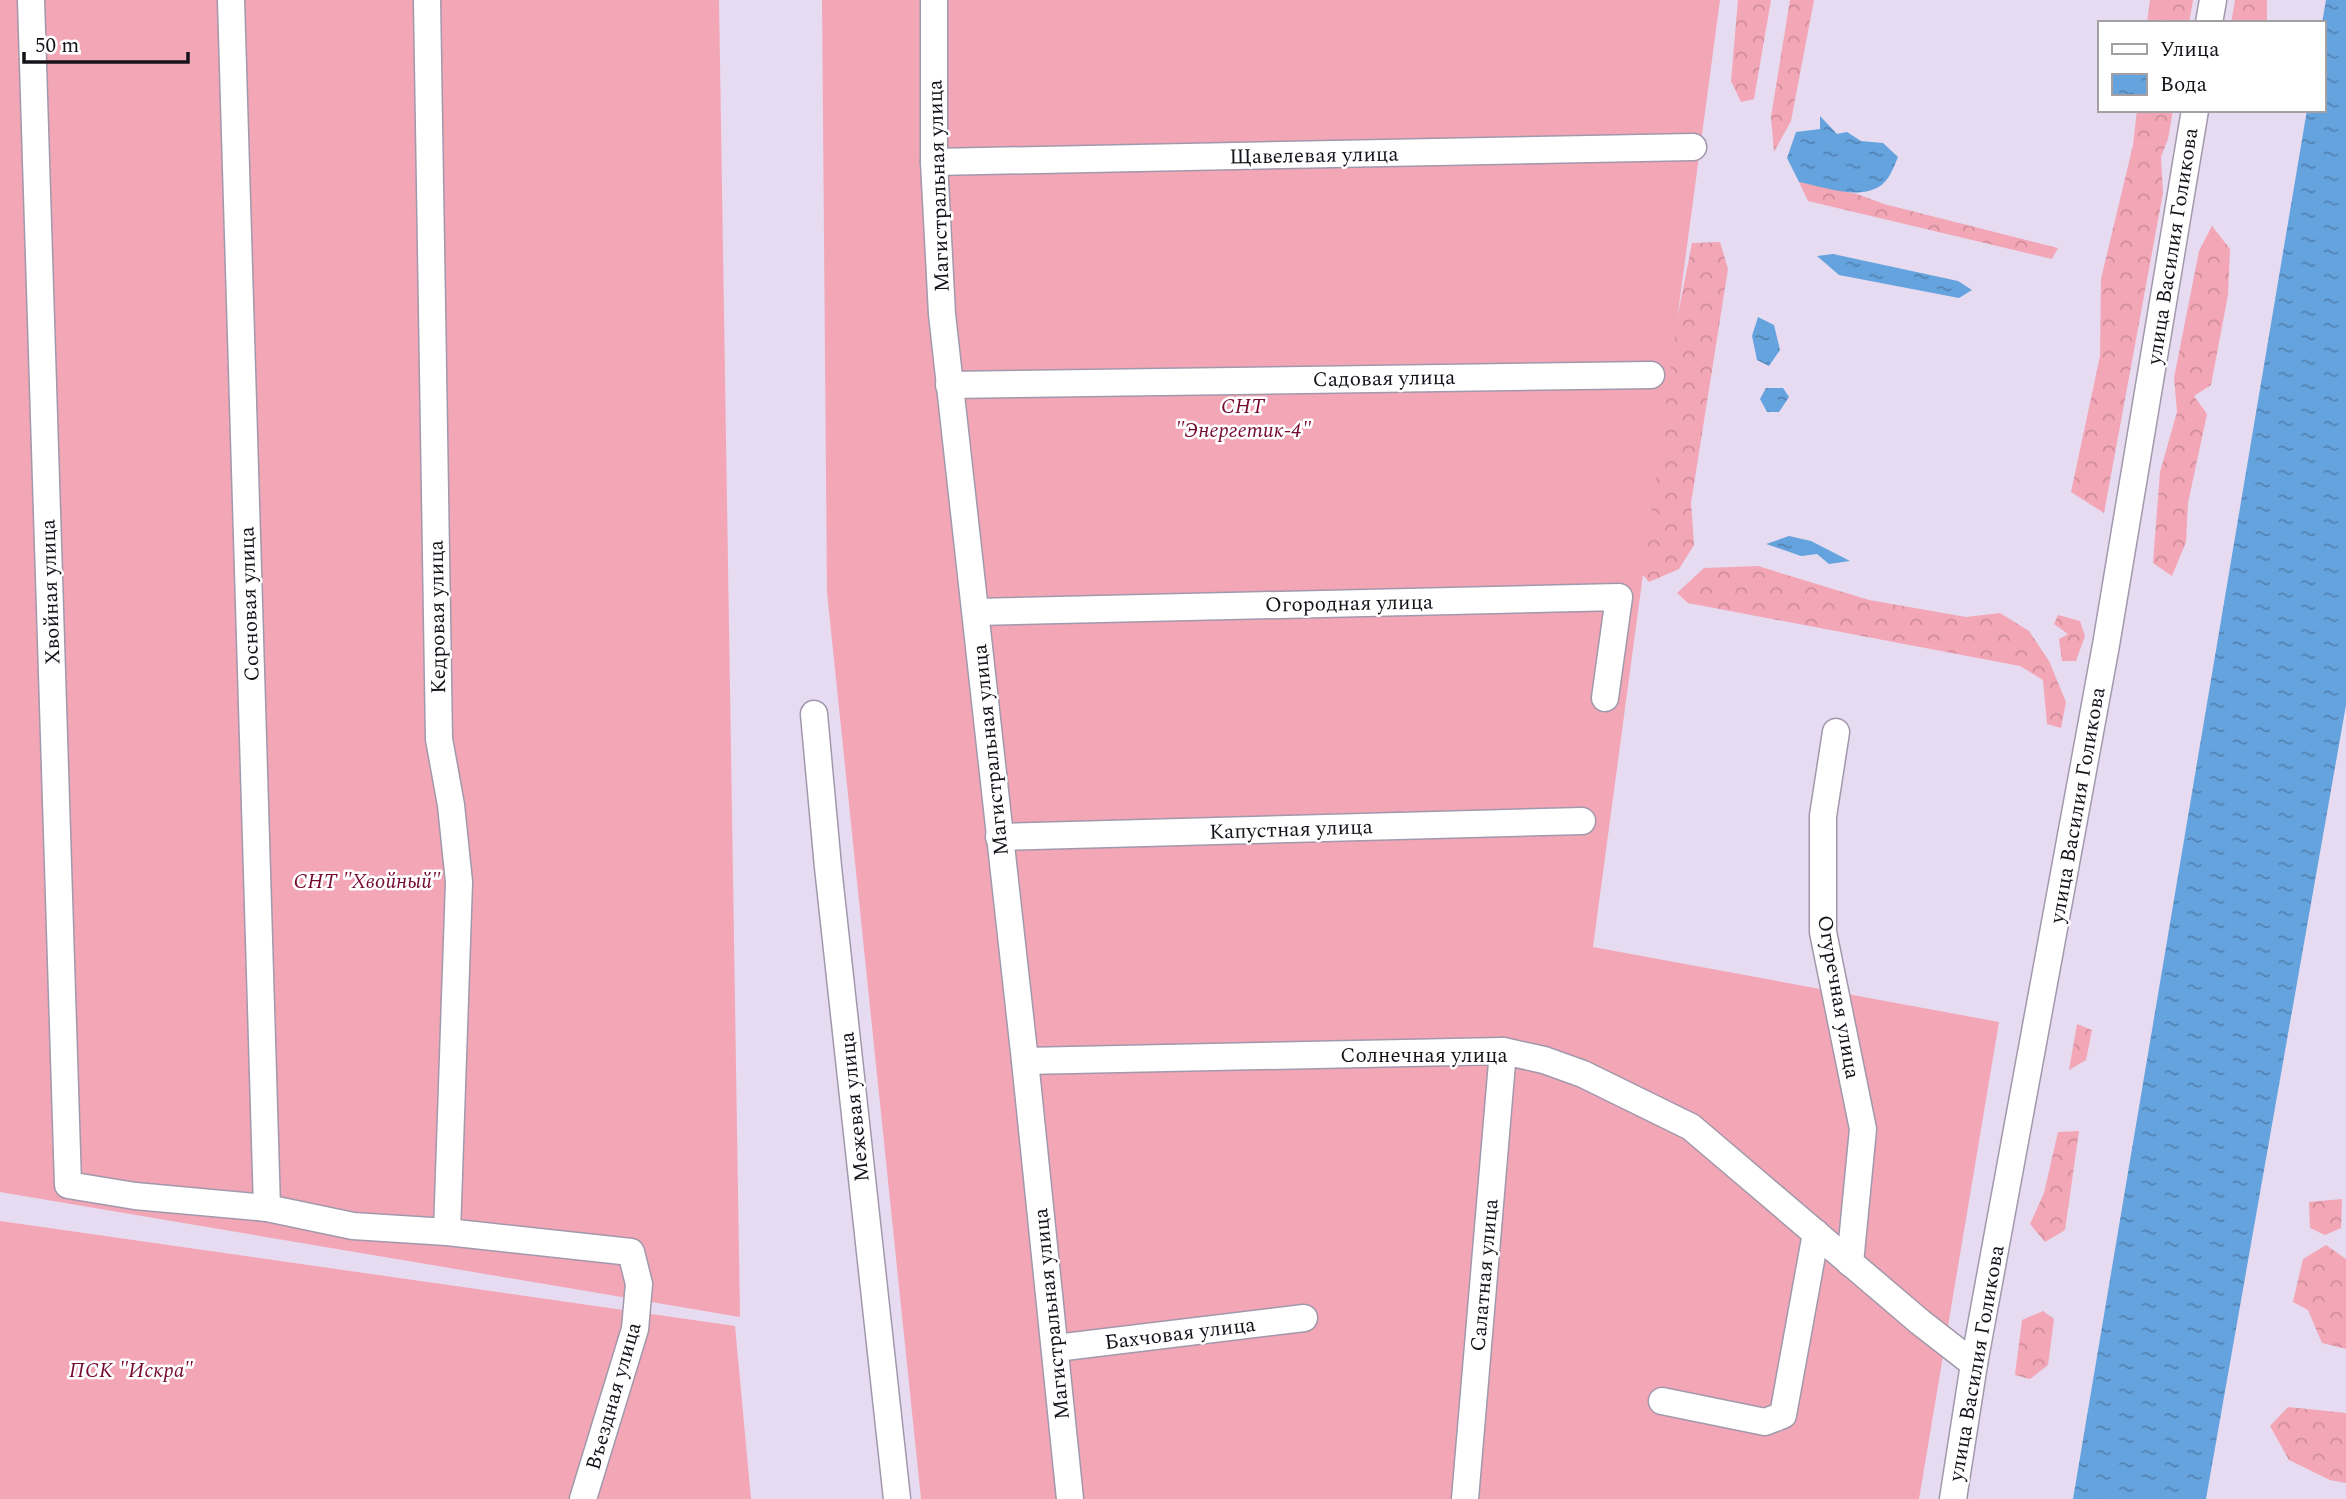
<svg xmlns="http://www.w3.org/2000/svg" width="2346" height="1499" font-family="Spectral,serif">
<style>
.forest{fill:url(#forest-crowns)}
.garden{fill:#f3a6b5}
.water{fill:url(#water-ripples)}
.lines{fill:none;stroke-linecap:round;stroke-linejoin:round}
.minor-casing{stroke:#a298ac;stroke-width:29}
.minor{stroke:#fff;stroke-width:26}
.labels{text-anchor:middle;stroke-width:5;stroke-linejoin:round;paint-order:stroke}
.street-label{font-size:21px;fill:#16121a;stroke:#fff}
.park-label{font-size:21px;font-style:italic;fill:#750a32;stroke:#fff}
</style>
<defs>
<pattern id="forest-crowns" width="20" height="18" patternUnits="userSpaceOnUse" patternTransform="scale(1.75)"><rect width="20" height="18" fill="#f3a6b5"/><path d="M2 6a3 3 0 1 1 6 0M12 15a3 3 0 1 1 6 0" fill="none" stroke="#d08e9b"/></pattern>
<pattern id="water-ripples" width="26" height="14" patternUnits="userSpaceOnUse" patternTransform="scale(1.75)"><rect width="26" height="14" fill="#65a3de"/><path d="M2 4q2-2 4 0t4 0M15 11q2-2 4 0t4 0" fill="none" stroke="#5283b3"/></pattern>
</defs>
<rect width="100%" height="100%" fill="#e6dbf1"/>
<g class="forest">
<polygon points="1738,0 1771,0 1754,99 1741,102 1731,81"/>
<polygon points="1790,0 1814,0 1791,121 1774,152 1771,117"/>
<polygon points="2150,0 2193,0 2189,23 2147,23"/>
<polygon points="2235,0 2267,0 2267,23 2231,23"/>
<polygon points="2137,110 2173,110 2168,139 2161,157 2163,193 2104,513 2071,492 2100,356 2101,279 2133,145"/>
<polygon points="1799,182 1857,194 1884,204 2058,248 2052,259 1808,201"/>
<polygon points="2212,226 2230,249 2228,295 2211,385 2194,396 2207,414 2188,503 2186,542 2172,576 2153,563 2160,472 2177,412 2174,378 2199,251"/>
<polygon points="1720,242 1728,269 1691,503 1694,545 1679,569 1649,582 1637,568 1666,375 1692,243"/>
<polygon points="1758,566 1869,600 1966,617 2000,613 2029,631 2049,661 2066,702 2061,728 2047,724 2043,680 2020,666 1688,603 1677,593 1704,568"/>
<polygon points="2058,615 2080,621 2085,636 2076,661 2062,661 2059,639 2068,634 2054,624"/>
<polygon points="2077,1024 2092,1030 2086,1060 2069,1070"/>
<polygon points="2079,1131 2065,1230 2045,1242 2030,1224 2044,1193 2058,1132"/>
<polygon points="2342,1199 2341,1228 2325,1235 2310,1228 2309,1202"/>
<polygon points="2326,1245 2346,1259 2346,1349 2322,1343 2308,1310 2293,1302 2303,1259"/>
<polygon points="2043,1311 2054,1319 2048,1365 2030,1379 2015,1375 2022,1320"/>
<polygon points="2288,1407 2346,1413 2346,1483 2330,1480 2289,1460 2270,1426"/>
</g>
<g class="garden">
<polygon points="0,0 719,0 740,1317 0,1192"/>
<polygon points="822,0 1720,0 1593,947 1999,1022 1919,1499 921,1499 827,592"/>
<polygon points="0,1221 735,1326 751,1499 0,1499"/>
</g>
<g class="water">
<polygon points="2326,0 2346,0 2346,705 2206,1499 2073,1499 2307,110 2323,110 2322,23"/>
<path d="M1820,116L1837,134L1847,132L1861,141L1883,143L1898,157C1895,164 1892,172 1888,178C1869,205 1826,187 1799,182L1787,158L1796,132L1820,129Z"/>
<polygon points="1833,254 1958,281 1972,290 1959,298 1839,275 1817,256"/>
<polygon points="1758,317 1774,325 1780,350 1769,366 1757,360 1752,336"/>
<polygon points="1766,388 1783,388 1789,397 1779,412 1767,412 1760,399"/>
<polygon points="1789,536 1811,541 1850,561 1829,564 1817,554 1801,556 1766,544"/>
</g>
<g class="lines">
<defs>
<g id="minor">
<polyline points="31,0 68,1185 135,1196 267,1208 353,1226 447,1232 631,1252 639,1284 635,1329 583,1499"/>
<polyline points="231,0 267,1208"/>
<polyline points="427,0 439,739 451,805 459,882 447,1232"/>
<polyline points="934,0 934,162 942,314 1025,1061 1070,1499"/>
<polyline points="2209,23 2213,0"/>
<polyline points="934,162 1693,147"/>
<polyline points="949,385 1651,375"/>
<polyline points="976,612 1619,597 1605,698"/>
<polyline points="814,714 828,867 897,1499"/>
<polyline points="1836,732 1823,816 1823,932 1863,1129 1850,1263"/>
<polyline points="999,837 1582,821"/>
<polyline points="1025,1061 1503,1051 1544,1060 1583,1074 1691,1127 1920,1322 1974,1364"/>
<polyline points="1056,1348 1304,1318"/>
<polyline points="1662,1401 1765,1422 1783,1415 1816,1233"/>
<polyline points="1465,1499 1503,1051"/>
<polyline points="1953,1499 1974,1364 2106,645 2195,110"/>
</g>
</defs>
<use href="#minor" class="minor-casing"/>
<use href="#minor" class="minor"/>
</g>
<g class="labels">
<g class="street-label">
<text transform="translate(1314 155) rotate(-1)" y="7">Щавелевая улица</text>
<text transform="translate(938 186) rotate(-92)" y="7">Магистральная улица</text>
<text transform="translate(2172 246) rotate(-81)" y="7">улица Василия Голикова</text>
<text transform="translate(1384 378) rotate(-1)" y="7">Садовая улица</text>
<text transform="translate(50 592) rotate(-92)" y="7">Хвойная улица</text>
<text transform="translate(1349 603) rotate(-1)" y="7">Огородная улица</text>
<text transform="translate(249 604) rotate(-92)" y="7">Сосновая улица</text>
<text transform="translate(437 617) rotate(-91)" y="7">Кедровая улица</text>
<text transform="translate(990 750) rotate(-96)" y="7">Магистральная улица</text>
<text transform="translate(2077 805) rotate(-80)" y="7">улица Василия Голикова</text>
<text transform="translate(1291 829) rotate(-2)" y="7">Капустная улица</text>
<text transform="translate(1839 997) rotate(80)" y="7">Огуречная улица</text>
<text x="1424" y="1062">Солнечная улица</text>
<text transform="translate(854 1107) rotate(-96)" y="7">Межевая улица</text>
<text transform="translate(1484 1275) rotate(-85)" y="7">Салатная улица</text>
<text transform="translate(1051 1314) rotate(-96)" y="7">Магистральная улица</text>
<text transform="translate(1180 1333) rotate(-7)" y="7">Бахчовая улица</text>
<text transform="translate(1976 1363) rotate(-80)" y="7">улица Василия Голикова</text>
<text transform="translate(613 1396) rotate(-74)" y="7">Въездная улица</text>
</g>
<g class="park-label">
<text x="1243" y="413">СНТ<tspan x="1243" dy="24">"Энергетик-4"</tspan></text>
<text x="367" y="888">СНТ "Хвойный"</text>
<text x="131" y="1377">ПСК "Искра"</text>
</g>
</g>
<rect x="2098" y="21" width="228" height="91" fill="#ffffff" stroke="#a2a0a3" stroke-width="2"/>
<rect x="2112" y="44" width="35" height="10" fill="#ffffff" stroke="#a2a0a3" stroke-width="2"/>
<text x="2160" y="56" font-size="21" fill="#16121a">Улица</text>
<rect x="2112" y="74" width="35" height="21" fill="url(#water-ripples)" stroke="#a2a0a3" stroke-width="2"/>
<text x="2160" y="91" font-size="21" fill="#16121a">Вода</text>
<path d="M24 52v10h164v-10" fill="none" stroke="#16121a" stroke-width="3.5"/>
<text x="35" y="52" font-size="21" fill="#16121a" stroke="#ffffff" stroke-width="5" paint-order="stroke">50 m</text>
</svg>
